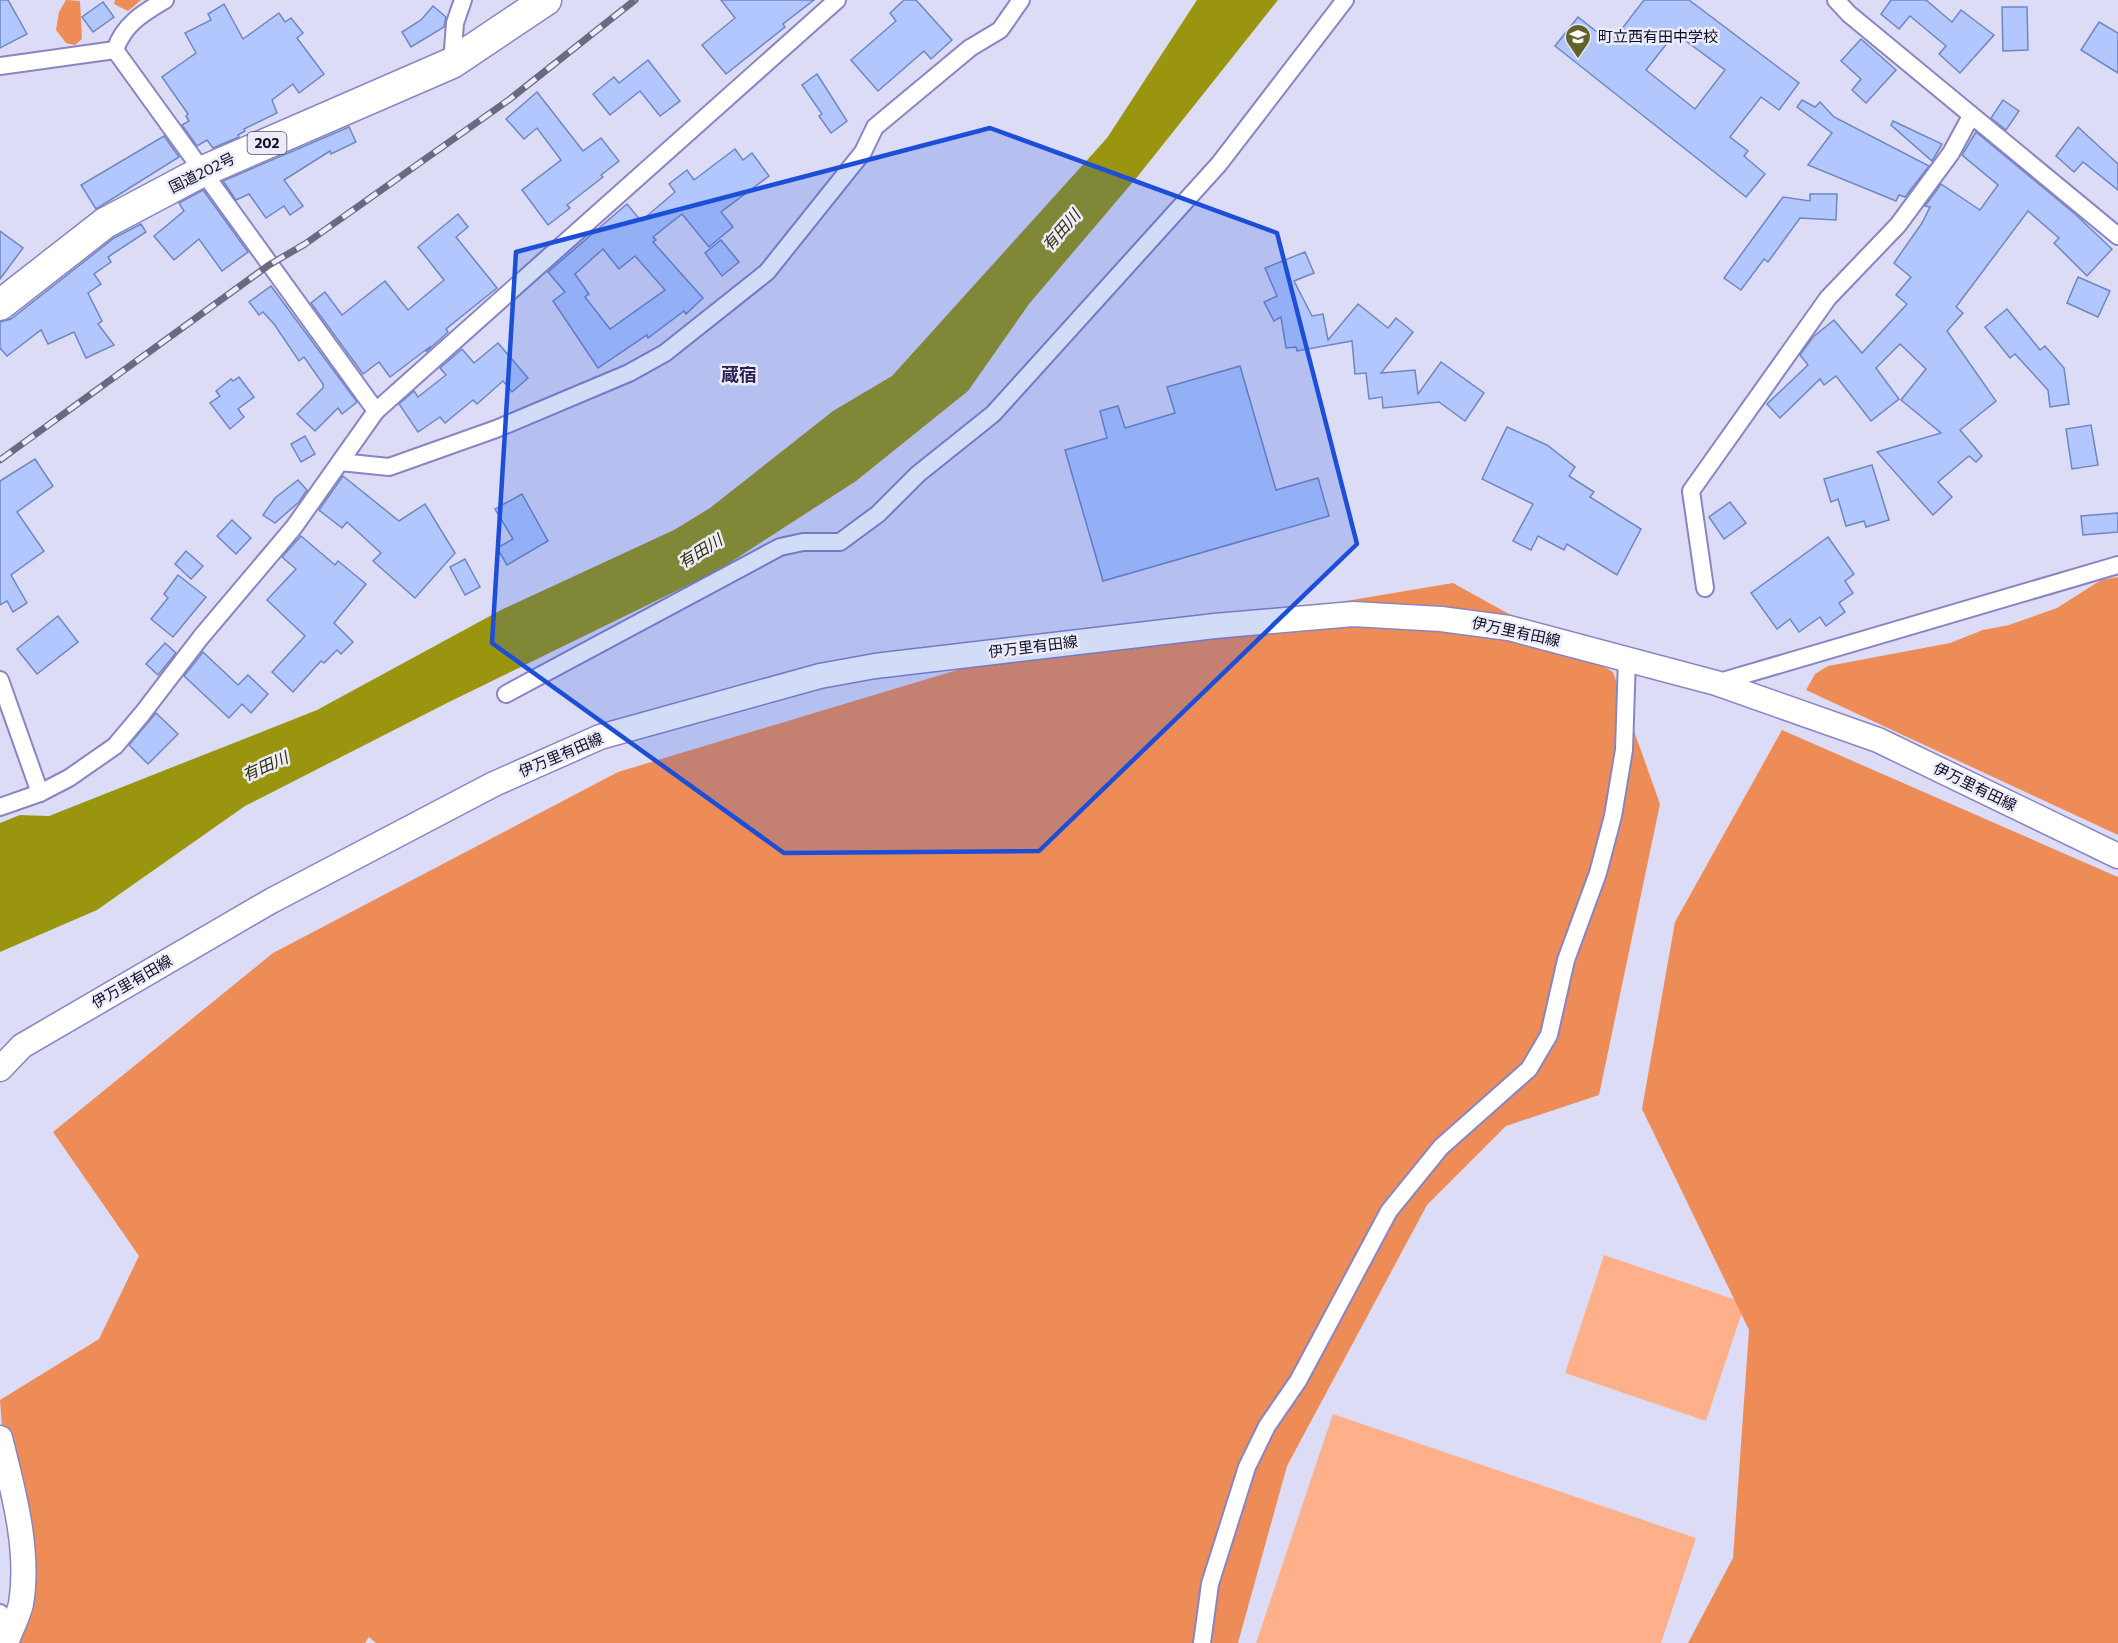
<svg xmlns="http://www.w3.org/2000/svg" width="2118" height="1643" font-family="Commissioner,'Noto Sans JP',sans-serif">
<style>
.green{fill:#fdb089}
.forest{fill:#ee8c57}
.water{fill:#99950f}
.building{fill:#b1c7fe;stroke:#7086c1;stroke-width:1.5;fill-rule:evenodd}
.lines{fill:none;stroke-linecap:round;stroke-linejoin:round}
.street-casing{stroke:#8a84c2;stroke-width:20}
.secondary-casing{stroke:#8a84c2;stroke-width:27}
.highway-casing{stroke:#8a84c2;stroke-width:33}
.street{stroke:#fff;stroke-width:16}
.secondary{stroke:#fff;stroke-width:24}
.highway{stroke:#fff;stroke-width:30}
.rail-casing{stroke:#6b6981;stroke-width:7}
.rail{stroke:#ebebf9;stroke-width:4.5;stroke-dasharray:14;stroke-linecap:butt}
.marked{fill:#1d4ed8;fill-opacity:0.2;stroke:#1d4ed8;stroke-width:4.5;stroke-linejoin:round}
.labels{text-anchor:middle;stroke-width:5;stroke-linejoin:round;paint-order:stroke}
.shield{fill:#ebebf9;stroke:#524f63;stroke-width:1.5}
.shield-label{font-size:14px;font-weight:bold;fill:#100c23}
.poi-label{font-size:15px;fill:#100c23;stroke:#ebebf9;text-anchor:start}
.street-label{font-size:15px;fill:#100c23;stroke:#ebebf9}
.water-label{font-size:16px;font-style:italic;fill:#302e00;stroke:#ebebf9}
.quarter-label{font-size:18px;font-weight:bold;fill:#2a2055;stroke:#ebebf9}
</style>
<rect width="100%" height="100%" fill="#dddcf7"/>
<g class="green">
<polygon points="1604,1255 1745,1303 1706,1421 1565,1373"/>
<polygon points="1333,1414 1696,1538 1661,1643 1256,1643"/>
</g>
<g class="forest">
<polygon points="66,0 80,1 82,39 75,45 66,43 56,30 59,12"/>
<polygon points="115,0 141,0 128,11 114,4"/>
<polygon points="2118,577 2118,835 1806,690 1815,674 1828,666 1950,643 1983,630 2009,625 2057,608 2101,580"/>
<polygon points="1453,583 1613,672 1660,804 1599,1095 1506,1126 1427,1205 1287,1466 1238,1643 376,1643 369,1637 365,1643 18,1643 0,1400 99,1339 139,1256 53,1132 273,953 618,772 987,661"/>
<polygon points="1782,730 2118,877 2118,1643 1688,1643 1733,1558 1749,1330 1642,1109 1675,922"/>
</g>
<polygon class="water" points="1197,0 1278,0 1138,176 1029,304 968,391 856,481 717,571 449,702 245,806 97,910 0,952 0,823 20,815 49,816 317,710 501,610 674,530 710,508 833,411 892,376 1107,138"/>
<g class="building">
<polygon points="0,0 8,0 27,34 0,48"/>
<polygon points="721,0 814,0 783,24 785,27 726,74 702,45 735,18"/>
<polygon points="904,0 916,0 952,40 931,59 924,51 878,91 851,60 896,21 890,13"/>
<path d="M1644,0H1689L1799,83L1779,110L1761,97L1730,137L1748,151L1744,156L1765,174L1746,197L1555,46L1578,17L1611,43ZM1675,33L1725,70L1695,109L1646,70Z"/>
<polygon points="1891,0 1926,0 1952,22 1961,10 1994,35 1960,73 1939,54 1946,46 1910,16 1899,29 1881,14"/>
<polygon points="103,2 114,17 93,32 82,17"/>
<polygon points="224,4 243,39 279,13 285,22 291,18 303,33 297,38 324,74 299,93 293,84 272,100 277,113 244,129 245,131 238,135 239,137 213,148 207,140 197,146 182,125 189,121 186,116 188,114 162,77 196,53 185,33 211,20 208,14"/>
<polygon points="433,6 446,17 444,27 411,47 402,32 421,20"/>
<polygon points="2002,7 2027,7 2028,50 2003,51"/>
<polygon points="2099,22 2118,33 2118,73 2081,50"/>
<polygon points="1861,39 1896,70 1866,103 1852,90 1861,79 1841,61"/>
<polygon points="648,60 680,101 660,116 640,91 610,115 593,94 614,77 619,83"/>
<polygon points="817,74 847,121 831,133 819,116 822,114 802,85"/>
<polygon points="537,92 583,151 601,138 619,161 601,175 603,177 567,205 570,208 548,225 522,190 561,160 537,128 524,139 506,119"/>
<polygon points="1802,100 1815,107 1820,102 1834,117 1929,166 1905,197 1899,195 1896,201 1808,165 1832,133 1797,107"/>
<polygon points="2003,100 2019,111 2006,130 1991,118"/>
<polygon points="1893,121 1942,144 1932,161 1891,125"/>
<polygon points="349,127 356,142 331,154 330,151 284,180 303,206 290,215 284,206 266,218 249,194 236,200 223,181"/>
<polygon points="2078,127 2118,164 2118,190 2083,162 2074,172 2056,156"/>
<polygon points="1976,132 2075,214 2112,249 2087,276 2054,243 2059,238 2028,211 1956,307 1963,313 1947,331 1996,401 1960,430 1982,456 1976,462 1969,456 1938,482 1952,497 1933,515 1877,452 1941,433 1901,400 1926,369 1900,344 1876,368 1899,399 1871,421 1836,376 1824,385 1820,379 1780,418 1767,404 1808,365 1800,355 1813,337 1834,320 1862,353 1907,304 1896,295 1911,277 1894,263 1922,223 1930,207 1925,206 1941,184 1980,210 1998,185 1962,155"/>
<polygon points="164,136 179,157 96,209 81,185"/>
<path d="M735,149L743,160L752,153L769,176L721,212L733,227L709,247L682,214L653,237L656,240L653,242L703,298L686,314L684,311L648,338L647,335L598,368L553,301L565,292L548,272L627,204L641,221L675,192L669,184L687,170L694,180ZM603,249L619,269L635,256L665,290L610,329L585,297L589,294L575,274Z"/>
<polygon points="203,190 248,252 222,271 199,239 174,260 154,236 184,211 179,203"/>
<polygon points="1810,194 1837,194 1836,220 1800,218 1768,262 1764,259 1741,290 1724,278 1783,197 1810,201"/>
<polygon points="458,214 468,227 456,237 497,288 446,329 448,332 426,352 431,346 390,377 379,362 363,374 311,303 325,292 342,315 385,281 408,310 444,280 418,247"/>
<polygon points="141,224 146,232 108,257 111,262 94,274 101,284 88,293 102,321 98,324 114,345 86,358 74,332 48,344 41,330 7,356 0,348 0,322 11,319 114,238"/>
<polygon points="0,231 23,248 0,279"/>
<polygon points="721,240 739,262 722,276 705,253"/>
<polygon points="1305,252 1314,273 1294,281 1312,316 1323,314 1328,340 1358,304 1388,328 1396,318 1413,332 1381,373 1415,370 1418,394 1441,362 1484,393 1465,421 1439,402 1383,408 1382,397 1369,399 1366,373 1355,374 1352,341 1297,351 1296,347 1286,348 1281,317 1274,321 1264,302 1277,296 1265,268"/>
<polygon points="2078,277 2110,291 2098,317 2067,303"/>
<polygon points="271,286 357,402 342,414 338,408 315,431 297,414 323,388 323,384 304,357 299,361 274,324 263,312 259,315 249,302"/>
<polygon points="2007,309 2040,350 2045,346 2064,368 2069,404 2050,407 2048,390 2015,354 2010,358 1985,327"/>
<polygon points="498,343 528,378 512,392 503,381 477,404 473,400 445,423 440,417 418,432 399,404 414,391 418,397 446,375 440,368 462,349 474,363"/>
<polygon points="1240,366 1276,490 1318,478 1329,516 1103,581 1065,450 1107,438 1100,411 1118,406 1125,428 1175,413 1167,387"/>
<polygon points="239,377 254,397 238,409 244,417 230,429 210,403 220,396 216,391 231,379 233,381"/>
<polygon points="2091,425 2098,465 2072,469 2066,429"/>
<polygon points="1507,427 1547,445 1575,467 1569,476 1594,492 1590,497 1641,529 1617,575 1567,544 1564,550 1538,536 1531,550 1513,541 1533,504 1482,479"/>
<polygon points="305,436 315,454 301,462 291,444"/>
<polygon points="35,459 53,486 17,512 44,551 11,575 27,603 13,612 7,601 0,605 0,481"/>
<polygon points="1872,465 1889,520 1866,527 1864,521 1846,526 1838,499 1831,502 1824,479"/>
<polygon points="343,476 399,521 425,504 455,553 415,598 373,561 381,553 347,522 342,528 319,510"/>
<polygon points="298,480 307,490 299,502 275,523 263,515 275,498"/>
<polygon points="522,494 548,541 507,565 497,548 513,539 495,509"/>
<polygon points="1730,502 1746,523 1724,539 1709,517"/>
<polygon points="2118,513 2118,532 2083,535 2081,516"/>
<polygon points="232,520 251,538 236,554 217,536"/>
<polygon points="301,536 335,565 338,561 366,584 334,623 353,642 341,654 337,650 324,663 321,661 293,692 272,672 305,636 267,600 296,569 282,557"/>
<polygon points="1828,537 1854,574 1845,581 1853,593 1839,603 1845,612 1826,626 1820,617 1799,632 1790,619 1777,629 1751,593"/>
<polygon points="186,551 203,566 191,579 175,564"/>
<polygon points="465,559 480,587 465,595 450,567"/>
<polygon points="178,575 206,597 173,637 151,619 168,598 164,594"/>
<polygon points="58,616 78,642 37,674 17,649"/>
<polygon points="165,643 176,653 158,675 146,664"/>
<polygon points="203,652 238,685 248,675 268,694 251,713 242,704 229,718 184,676"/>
<polygon points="156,713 178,734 148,764 129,745"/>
</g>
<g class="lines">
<defs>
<g id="street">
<polyline points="1836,0 1849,14 2118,236"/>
<path d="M115,50C124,24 143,13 165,0"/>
<polyline points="452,63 455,23 463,0"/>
<polyline points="0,66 115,50 376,411"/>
<polyline points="340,462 389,467 496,429 629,373 665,353 767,272 863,152 875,127 970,48 1000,30 1021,0"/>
<polyline points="1705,588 1691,491 1828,298 1898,225 1951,153 1971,116"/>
<polyline points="0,680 40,793"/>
<polyline points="1716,683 2118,565"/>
<polyline points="506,694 780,547 803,542 840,542 878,514 918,474 993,414 1219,164 1345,0"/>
<polyline points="0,807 40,793 69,778 115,746 142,714 201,637 294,527 376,411 837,0"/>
<polyline points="0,1613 8,1637"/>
<polyline points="1202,1643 1210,1584 1247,1467 1267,1426 1298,1381 1389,1211 1441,1147 1529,1069 1549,1035 1566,960 1598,873 1613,816 1624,750 1627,658"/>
</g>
<g id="secondary">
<polyline points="0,1069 22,1046 271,901 494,784 600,737 820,676 875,666 1215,626 1353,614 1441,619 1509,628 1716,683 1878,740 2118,856"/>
<path d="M0,1438C13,1490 30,1550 21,1604C18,1617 10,1631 6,1643"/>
</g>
<polyline id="highway" points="0,305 105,223 201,172 452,63 546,0"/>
</defs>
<use href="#street" class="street-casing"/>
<use href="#secondary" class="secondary-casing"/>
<use href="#highway" class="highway-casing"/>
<use href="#street" class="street"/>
<use href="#secondary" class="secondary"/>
<use href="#highway" class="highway"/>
<defs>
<polyline id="rail" points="0,460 269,265 305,244 510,99 635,0"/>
</defs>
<use href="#rail" class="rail-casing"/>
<use href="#rail" class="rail"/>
</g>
<path class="marked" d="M990,128L1277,233L1357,544L1039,851L784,853L492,643L516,252Z"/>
<defs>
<symbol id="school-pin" viewBox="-11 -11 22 30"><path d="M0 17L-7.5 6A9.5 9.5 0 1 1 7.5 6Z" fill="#63622f" stroke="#ebebf9"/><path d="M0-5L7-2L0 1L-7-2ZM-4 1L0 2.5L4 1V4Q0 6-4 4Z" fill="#fff"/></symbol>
</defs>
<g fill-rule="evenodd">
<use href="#school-pin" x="1563" y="22" width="30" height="40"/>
</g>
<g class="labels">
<rect class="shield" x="247.5" y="132" width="39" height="22" rx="4.5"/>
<g class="shield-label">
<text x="267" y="148">202</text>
</g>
<g class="poi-label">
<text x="1598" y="42">町立西有田中学校</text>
</g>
<g class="street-label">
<text transform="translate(202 173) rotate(-26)" y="5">国道202号</text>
<text transform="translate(1516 632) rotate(12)" y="5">伊万里有田線</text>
<text transform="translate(1033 647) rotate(-7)" y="5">伊万里有田線</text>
<text transform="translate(561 755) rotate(-23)" y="5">伊万里有田線</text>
<text transform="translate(1975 787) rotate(26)" y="5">伊万里有田線</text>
<text transform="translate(132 982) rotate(-30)" y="5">伊万里有田線</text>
</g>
<g class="water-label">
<text transform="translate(1061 230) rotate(-49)" y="6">有田川</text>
<text transform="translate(700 551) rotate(-32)" y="6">有田川</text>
<text transform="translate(265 766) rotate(-24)" y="6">有田川</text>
</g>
<g class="quarter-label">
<text x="739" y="381">蔵宿</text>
</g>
</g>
</svg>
